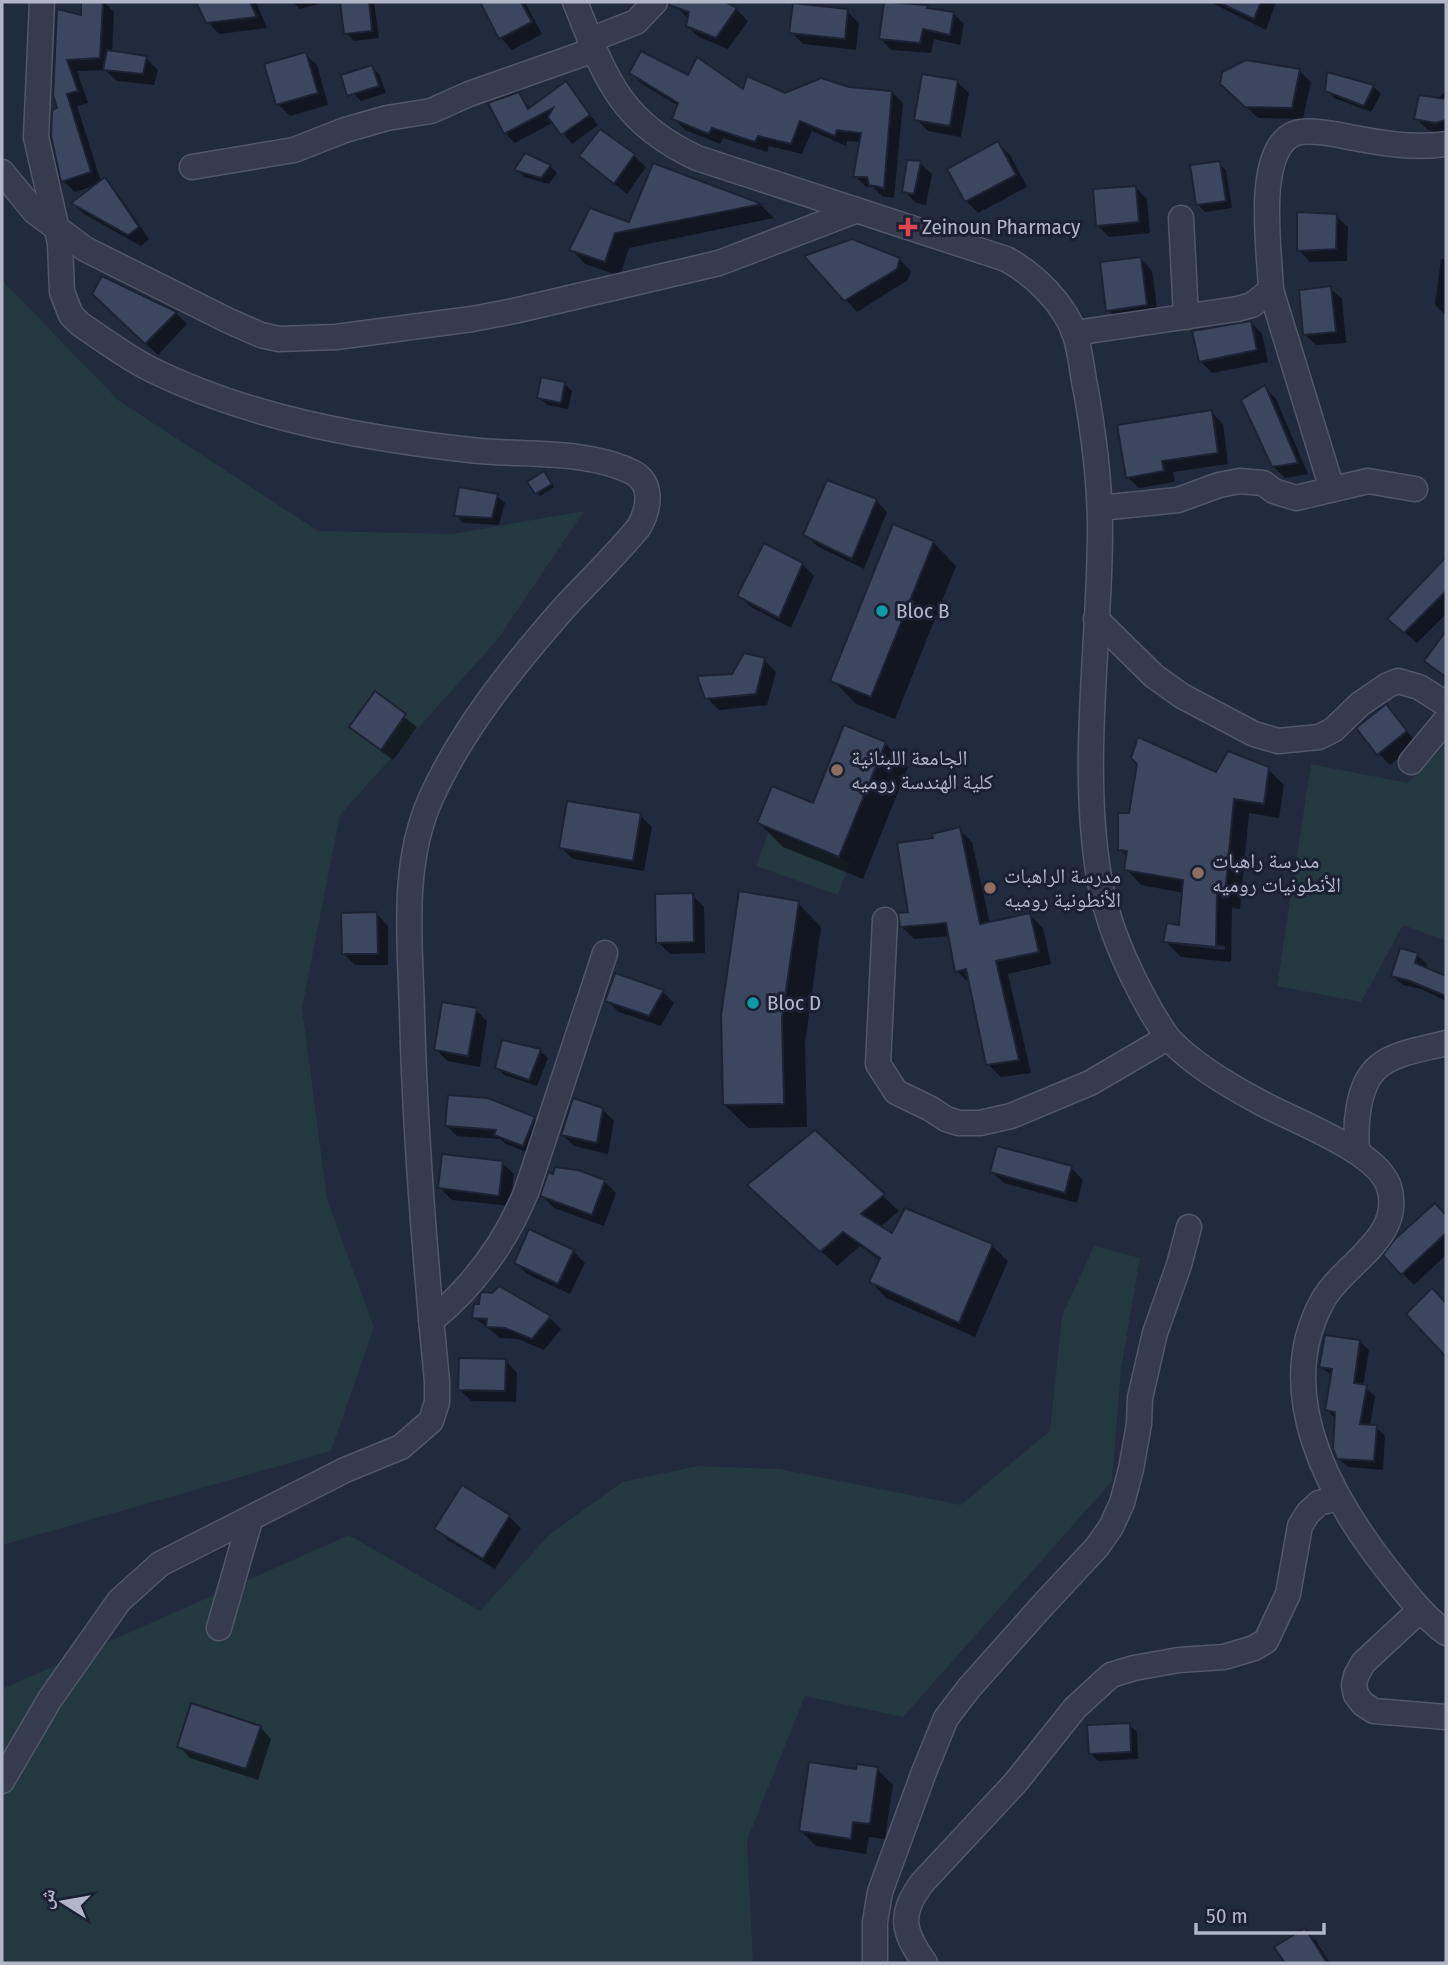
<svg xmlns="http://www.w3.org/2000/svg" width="1448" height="1965" font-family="'Fira Sans Condensed','Noto Naskh Arabic',sans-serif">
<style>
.green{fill:#24383f}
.shadow{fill:#0007;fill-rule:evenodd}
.building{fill:#3d465f;stroke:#1d2335;stroke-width:2}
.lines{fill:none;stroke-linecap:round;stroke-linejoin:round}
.minor-casing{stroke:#515769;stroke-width:27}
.minor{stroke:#363c4e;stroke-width:24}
.health-dot{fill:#e0444e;stroke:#1b2133;stroke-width:2.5}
.culture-dot{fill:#0f9aa8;stroke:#1b2133;stroke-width:2.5}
.education-dot{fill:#8d6e63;stroke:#1b2133;stroke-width:2.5}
.labels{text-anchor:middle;stroke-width:6;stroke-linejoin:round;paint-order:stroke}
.poi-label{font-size:21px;fill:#b1b7c9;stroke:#1b2133;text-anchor:start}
</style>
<rect width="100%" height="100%" fill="#222a3e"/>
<g class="green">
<polygon points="2,280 118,400 318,531 453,534 584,511 498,639 340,815 302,1008 327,1199 374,1327 331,1451 2,1545"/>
<polygon points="1446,744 1446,941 1403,925 1361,1002 1277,986 1311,764 1407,783"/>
<polygon points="769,831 850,862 838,895 756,866"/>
<polygon points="1094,1246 1140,1258 1121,1369 1112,1481 903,1717 805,1696 747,1840 753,1963 2,1963 2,1689 349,1535 480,1611 549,1535 622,1482 698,1466 779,1469 961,1505 1050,1431 1062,1316"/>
</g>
<g class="shadow">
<polygon points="104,2 114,12 112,53 146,58 158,70 154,85 117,81 105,70 77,71 88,103 77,106 101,182 105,179 116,191 149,239 141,246 84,214 73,203 94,186 75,192 63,181 58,11 83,17 83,3"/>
<polygon points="198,2 256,2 267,28 219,34 208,22"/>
<polygon points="293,2 317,2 318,4 300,9"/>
<polygon points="342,2 374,2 379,38 354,41 346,33"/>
<polygon points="482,2 525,2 542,34 512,50 501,38"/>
<polygon points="676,2 723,2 736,9 748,21 728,49 699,37 687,26 689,19 674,5"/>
<polygon points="1210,2 1276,2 1266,30"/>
<polygon points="927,7 930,10 953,13 964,24 960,45 934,39 931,53 891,50 881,39"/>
<polygon points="847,11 859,23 856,50 803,44 791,32"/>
<polygon points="305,54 317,65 328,105 290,116 278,104"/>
<polygon points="372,67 379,74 386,93 361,101 354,94"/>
<polygon points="1299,71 1311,82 1303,119 1258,118 1222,83"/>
<polygon points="631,73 688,78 744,91 785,95 849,88 892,92 903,103 894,198 882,196 873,187 866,187 855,176 861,142 847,141 846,146 812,131 802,154 769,146 767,152 723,138 720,144 685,130 674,118 679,106 642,84"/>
<polygon points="957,82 969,93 961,137 928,131 916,119"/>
<polygon points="566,83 598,125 572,144 554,122 515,143 505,133 519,94 531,109"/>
<polygon points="1373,86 1381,94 1371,112 1334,98 1327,91"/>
<polygon points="1446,91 1446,134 1428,130 1416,118"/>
<polygon points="600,131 634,156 646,167 627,194 581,156"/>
<polygon points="998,143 1010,155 1027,187 978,213 966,201 949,169"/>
<polygon points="920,163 932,174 926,205 916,203 904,191"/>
<polygon points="1219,163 1226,170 1232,208 1205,212 1198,205"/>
<polygon points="654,165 761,205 774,218 629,248 620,276 585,264 571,249 630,224"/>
<polygon points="550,166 557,173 549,184 524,177 517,170"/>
<polygon points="1135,187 1147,199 1150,233 1109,237 1097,225"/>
<polygon points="1336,216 1348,227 1347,261 1310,262 1299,250"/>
<polygon points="899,259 911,271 908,280 857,312 846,300"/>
<polygon points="1141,259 1152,271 1158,316 1120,321 1108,310"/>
<polygon points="1441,259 1446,260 1446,316 1435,305"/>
<polygon points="1330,288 1342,299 1346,343 1316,345 1304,334"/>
<polygon points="106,306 176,313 187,324 158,355"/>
<polygon points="1251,322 1262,334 1268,362 1212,373 1200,361"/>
<polygon points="564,384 572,391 568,409 547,405 539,397"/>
<polygon points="1265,387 1276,399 1308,474 1285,478 1273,466"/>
<polygon points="1211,412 1223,424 1228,464 1173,472 1175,482 1139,488 1127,477"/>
<polygon points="547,476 554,487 540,496 530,482"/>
<polygon points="497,496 505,503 499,525 463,523 456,515"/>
<polygon points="876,500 887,512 864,569 817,546 805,534"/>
<polygon points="933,542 956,566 895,719 856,704 833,680"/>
<polygon points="1446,560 1446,614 1417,643 1390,619"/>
<polygon points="802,564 814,576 791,628 751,607 739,596"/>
<polygon points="764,660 776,672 767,705 719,710 707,698 733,675"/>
<polygon points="375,694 417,727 393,760 363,738 352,727"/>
<polygon points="1386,707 1417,743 1390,765 1379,754"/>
<polygon points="885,743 908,767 863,879 783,847 759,823 814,805"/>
<path d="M1268,769L1284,785L1279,818L1249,813L1240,909L1232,908L1231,962L1181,957L1165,941L1181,927L1184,893L1141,885L1126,869L1128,857L1119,849L1130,815L1217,775ZM1181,942L1225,946V950L1181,945Z"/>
<polygon points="640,815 652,827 644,871 573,859 561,848"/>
<polygon points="959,829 972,842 990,924 1030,915 1043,928 1051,964 1008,974 1031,1073 1001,1077 988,1064 970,984 957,971 951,936 914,939 901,926 910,914 935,839"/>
<polygon points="692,895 704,907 705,953 670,954 658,942"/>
<polygon points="798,903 821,927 805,1043 807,1127 748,1128 724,1104"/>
<polygon points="377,914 388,926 388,965 355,965 343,953"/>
<polygon points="1417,955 1427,964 1426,969 1446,976 1446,1001 1421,989 1403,985 1393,976"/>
<polygon points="663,992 674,1003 661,1026 619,1012 607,1001"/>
<polygon points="476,1010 487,1021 480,1067 447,1061 436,1049"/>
<polygon points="540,1051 548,1058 537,1086 504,1075 497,1067"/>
<polygon points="602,1109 614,1121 608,1154 574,1146 563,1135"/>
<polygon points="534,1118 544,1128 533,1155 506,1144 500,1139 457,1136 447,1126"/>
<polygon points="815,1133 899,1211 879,1228 893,1236 992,1246 1008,1261 975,1337 886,1298 871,1282 881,1261 860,1246 837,1266 765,1200"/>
<polygon points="502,1163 514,1174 510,1206 452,1200 440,1188"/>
<polygon points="1071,1168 1083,1180 1077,1203 1004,1183 992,1172"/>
<polygon points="604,1181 616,1193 604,1226 554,1208 542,1196"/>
<polygon points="1435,1205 1446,1217 1446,1255 1414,1285 1402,1273"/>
<polygon points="573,1251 585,1263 570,1294 527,1274 516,1262"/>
<polygon points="499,1288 550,1318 561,1329 544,1350 518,1339 500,1338 474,1317 480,1306"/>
<polygon points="1359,1341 1369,1350 1363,1387 1375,1396 1370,1426 1376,1427 1385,1436 1383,1470 1348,1467 1338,1458 1336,1419 1327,1410 1332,1376 1321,1367"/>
<polygon points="506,1361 517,1373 516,1402 471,1401 459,1389"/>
<polygon points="462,1487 509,1517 521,1528 495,1569 448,1540 437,1528"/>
<polygon points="1129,1725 1137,1732 1138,1759 1098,1761 1090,1753"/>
<polygon points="260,1727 271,1739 258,1780 190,1758 179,1746"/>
<polygon points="877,1769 893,1785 885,1839 869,1837 866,1854 816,1846 800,1830 858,1771"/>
<polygon points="1304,1930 1316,1941 1330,1963 1287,1963 1277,1947"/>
</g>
<g class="building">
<polygon points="81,2 103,2 100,58 67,60 78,91 67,94 91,172 61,182 51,136 52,110 57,108 53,95 57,9 81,15"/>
<polygon points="196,2 250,2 257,17 206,23"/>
<polygon points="340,2 369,2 372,31 344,34"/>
<polygon points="480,2 521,2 532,22 499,39"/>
<polygon points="669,2 726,2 737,8 716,38 686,26 689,12 669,5"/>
<polygon points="884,2 928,5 927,8 954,12 950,35 923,29 920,43 879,39"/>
<polygon points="1218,2 1261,2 1254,19"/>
<polygon points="793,3 848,9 845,39 789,33"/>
<polygon points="107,50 147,56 143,74 103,70"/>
<polygon points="641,51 688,75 697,57 743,89 747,76 785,93 821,78 849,87 892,91 884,188 869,185 867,177 853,177 861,133 837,130 835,136 800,121 791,144 758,136 755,142 712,128 709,134 672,119 678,103 629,73"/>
<polygon points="306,52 318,93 276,105 264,64"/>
<polygon points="1246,60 1300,69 1292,108 1245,107 1220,84 1222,72"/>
<polygon points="372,65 379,86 347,96 341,75"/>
<polygon points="1327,72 1374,85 1364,106 1325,91"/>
<polygon points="922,74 958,80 950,126 914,120"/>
<polygon points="566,81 590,115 561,135 548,117 553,108 504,134 488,103 519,92 528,109"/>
<polygon points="1419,95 1446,99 1446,120 1435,123 1414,119"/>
<polygon points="600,129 635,154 614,184 579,156"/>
<polygon points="998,141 1016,175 965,202 947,169"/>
<polygon points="525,153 551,165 541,178 514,170"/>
<polygon points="907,160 921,161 914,194 902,192"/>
<polygon points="1220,161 1226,201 1196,205 1190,165"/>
<polygon points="653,163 762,204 615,233 605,262 569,250 590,208 629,222"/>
<polygon points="105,177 139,227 128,235 71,203"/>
<polygon points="1136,186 1139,222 1096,226 1093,189"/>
<polygon points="1297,212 1337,214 1336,249 1297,251"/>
<polygon points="852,239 900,258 897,269 844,301 804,256"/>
<polygon points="1141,257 1147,305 1106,311 1100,262"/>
<polygon points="102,276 177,312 145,344 92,294"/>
<polygon points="1331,286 1336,332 1303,335 1299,290"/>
<polygon points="1251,321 1257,350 1199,362 1192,331"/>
<polygon points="541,377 565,382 561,403 537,398"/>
<polygon points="1265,385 1298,463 1272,467 1241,400"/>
<polygon points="1212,410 1218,453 1162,461 1164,471 1126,478 1117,425"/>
<polygon points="544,471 552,484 535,494 527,482"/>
<polygon points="827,480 877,499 852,559 803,535"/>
<polygon points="459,487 498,494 492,518 454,516"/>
<polygon points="893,524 934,541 871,697 830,681"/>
<polygon points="764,543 803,563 779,618 737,596"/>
<polygon points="1446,557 1446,591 1404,633 1387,619"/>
<polygon points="1446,631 1446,677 1424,661"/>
<polygon points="744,653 765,658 756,694 705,699 697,676 732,674"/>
<polygon points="375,691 406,714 381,750 349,727"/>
<polygon points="1386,704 1407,731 1377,755 1356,728"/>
<polygon points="844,725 886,742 839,857 757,823 772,786 813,803"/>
<polygon points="1138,737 1216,772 1228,751 1269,767 1264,804 1234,799 1225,895 1217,893 1216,947 1163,942 1167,923 1179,925 1183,880 1124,870 1127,851 1118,850 1118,813 1129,813 1137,764 1131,758"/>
<polygon points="567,801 641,813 633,861 559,848"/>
<polygon points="960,827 980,924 1030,913 1039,952 996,961 1019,1060 986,1065 966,969 955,972 946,923 900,927 898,913 908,912 897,843 933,838 932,834"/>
<polygon points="739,891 799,901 782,1018 784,1104 723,1105 721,1015"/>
<polygon points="693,893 694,942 656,943 655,894"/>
<polygon points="377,912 378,954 342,954 341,913"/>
<polygon points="1400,948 1418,953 1415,963 1446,976 1446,996 1410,981 1391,976"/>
<polygon points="615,973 664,990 649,1016 605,1001"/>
<polygon points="442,1002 477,1008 468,1056 434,1050"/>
<polygon points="502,1040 541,1049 529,1080 495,1068"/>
<polygon points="448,1095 488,1098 535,1117 523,1146 494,1135 496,1130 445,1126"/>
<polygon points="573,1098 603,1108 597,1143 561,1135"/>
<polygon points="815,1130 885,1194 861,1214 892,1233 905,1208 993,1244 959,1323 869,1282 880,1258 843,1232 820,1252 747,1185"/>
<polygon points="997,1146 1072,1166 1065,1193 990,1172"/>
<polygon points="442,1154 503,1161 499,1196 438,1188"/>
<polygon points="555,1167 578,1170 605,1180 592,1215 540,1196 548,1172 553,1174"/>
<polygon points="1435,1203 1446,1215 1446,1233 1401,1275 1383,1255 1395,1239"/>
<polygon points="529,1229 574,1250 558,1284 514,1263"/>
<polygon points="499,1286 551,1316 532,1339 505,1328 486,1327 487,1319 472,1318 474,1304 479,1304 480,1295 482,1292 492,1293"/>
<polygon points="1432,1288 1446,1303 1446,1357 1406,1314"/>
<polygon points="1325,1335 1360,1340 1354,1383 1367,1385 1360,1424 1377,1425 1374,1461 1337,1459 1333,1449 1335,1412 1325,1410 1332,1369 1319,1367"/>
<polygon points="459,1358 506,1359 505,1391 458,1390"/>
<polygon points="462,1485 510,1515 483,1559 434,1529"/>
<polygon points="191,1703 261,1726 246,1769 177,1747"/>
<polygon points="1130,1723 1131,1752 1089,1754 1087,1725"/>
<polygon points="809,1762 856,1769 857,1764 878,1767 870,1824 853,1822 851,1839 799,1831"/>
<polygon points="1305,1928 1327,1963 1285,1963 1274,1947"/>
</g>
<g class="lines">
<defs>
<g id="minor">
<path d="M575,2C605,76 619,122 697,158L1006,259C1034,274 1065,304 1075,335C1081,353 1082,373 1086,391C1094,436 1100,483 1100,529C1100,644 1080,762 1099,877C1107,925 1128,971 1152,1013C1158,1022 1163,1032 1170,1040C1194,1065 1226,1084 1256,1100C1290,1120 1378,1150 1389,1187C1404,1238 1344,1263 1323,1300C1272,1392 1329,1495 1386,1568C1405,1592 1422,1615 1446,1633"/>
<polyline points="590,40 636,22 655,2"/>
<polyline points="192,167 294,150 345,130 387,118 431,111 469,94 594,50"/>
<polyline points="2,172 35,212 85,249 229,321 261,335 279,339 336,337 472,319 514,311 719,263 855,211"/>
<polyline points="1181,218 1186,317"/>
<polyline points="1271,290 1332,489"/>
<path d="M1075,333L1237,309L1252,305L1271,290C1270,253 1253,148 1296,133C1308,129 1336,134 1349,137C1380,143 1415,149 1446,144"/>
<polyline points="1100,508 1178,500 1219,485 1240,481 1263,483 1274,491 1296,498 1368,481 1415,489"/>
<polyline points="1096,619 1154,676 1182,696 1254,734 1278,741 1319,737 1333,730 1360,704 1388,685 1398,681 1419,687 1446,704"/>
<polyline points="1411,762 1446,720"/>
<polyline points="885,920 878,1064 896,1092 931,1109 946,1119 959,1123 980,1123 1011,1116 1090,1083 1167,1038"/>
<path d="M1357,1151C1355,1126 1357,1085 1378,1067C1395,1052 1425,1049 1446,1043"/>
<path d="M431,1321C475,1285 506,1242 527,1190L605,953"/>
<polyline points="1419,1611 1363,1663 1356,1676 1354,1685 1356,1695 1363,1704 1374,1711 1446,1717"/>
<polyline points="219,1628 250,1520"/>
<path d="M2,1781L50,1699L119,1601L160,1564L345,1470L401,1447L431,1421L437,1402V1381C425,1259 415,1135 412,1012C410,942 401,864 431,798C462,729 514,665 564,608C589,581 616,555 639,527C649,509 654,483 632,472C586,449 520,456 470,450C362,438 250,418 152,370C126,357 104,340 80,324L71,315L62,292L60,243L36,137L42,2"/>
<polyline points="875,1963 875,1922 880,1892 924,1772 946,1718 969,1688 1042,1606 1097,1547 1111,1527 1122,1503 1131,1469 1139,1424 1140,1398 1155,1333 1179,1265 1189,1227"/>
<path d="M925,1963C903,1932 898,1915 922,1883L1016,1782L1075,1708L1111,1675L1134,1668L1179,1660L1224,1657L1254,1648L1266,1641L1288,1594L1300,1526L1308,1513L1319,1503L1337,1498"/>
</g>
</defs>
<use href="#minor" class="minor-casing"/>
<use href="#minor" class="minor"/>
</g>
<path class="health-dot" d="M904.5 216.5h7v7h7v7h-7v7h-7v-7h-7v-7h7z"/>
<g class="culture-dot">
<circle cx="882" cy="611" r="7"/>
<circle cx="753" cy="1003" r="7"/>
</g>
<g class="education-dot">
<circle cx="837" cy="770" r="7"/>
<circle cx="1198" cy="873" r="7"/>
<circle cx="990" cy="888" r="7"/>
</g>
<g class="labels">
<g class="poi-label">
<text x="922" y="234">Zeinoun Pharmacy</text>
<text x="896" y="618">Bloc B</text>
<text x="851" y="765">الجامعة اللبنانية<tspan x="851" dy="24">كلية الهندسة روميه</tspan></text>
<text x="1212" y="868">مدرسة راهبات<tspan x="1212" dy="24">الأنطونيات روميه</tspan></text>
<text x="1004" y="883">مدرسة الراهبات<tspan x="1004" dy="24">الأنطونية روميه</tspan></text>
<text x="767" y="1010">Bloc D</text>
</g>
</g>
<rect width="1448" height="1965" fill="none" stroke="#b1b7c9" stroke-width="7"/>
<g transform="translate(63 1902) rotate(281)" stroke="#1b2133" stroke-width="5" paint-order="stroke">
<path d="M0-5L12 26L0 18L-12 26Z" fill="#b1b7c9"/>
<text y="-10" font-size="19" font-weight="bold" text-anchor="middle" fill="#b1b7c9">ش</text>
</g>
<path d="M1196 1923v10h128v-10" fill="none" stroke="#b1b7c9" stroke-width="3.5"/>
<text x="1206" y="1923" font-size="21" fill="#b1b7c9" stroke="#1b2133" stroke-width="5" paint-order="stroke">50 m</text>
</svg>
